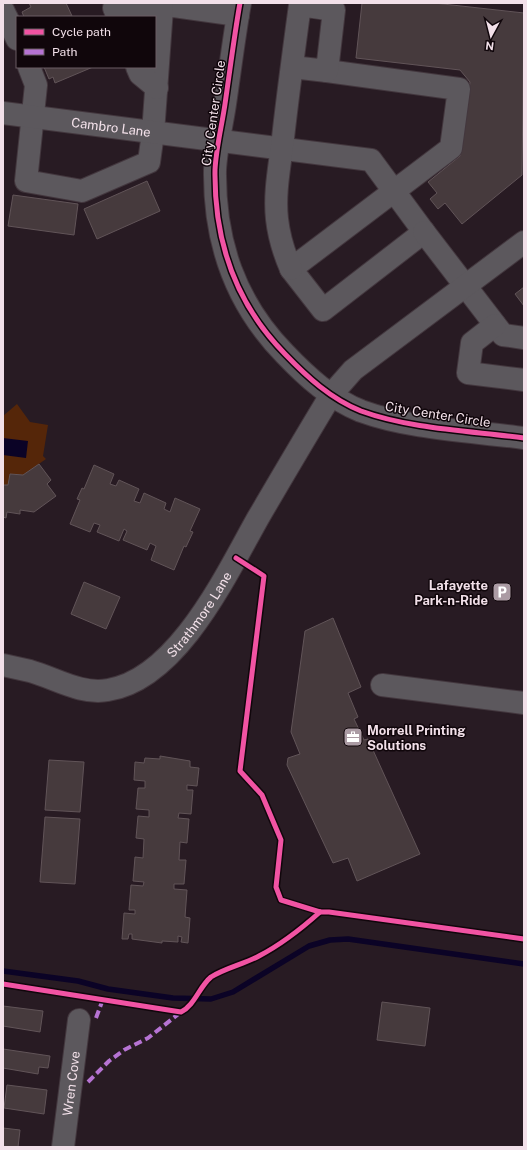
<svg xmlns="http://www.w3.org/2000/svg" width="527" height="1150" font-family="'Public Sans',sans-serif">
<style>
.green{fill:#552609}
.water{fill:#0b0326}
.lines{fill:none;stroke-linecap:round;stroke-linejoin:round}
.stream{stroke:#0b0326;stroke-width:5.5}
.building{fill:#463a3d;stroke:#615458}
.minor-casing{stroke:#43373e;stroke-width:24}
.minor{stroke:#5c585d;stroke-width:22}
.quiet{stroke:#b673d3;stroke-width:4;stroke-dasharray:8 4;stroke-linecap:butt}
.cycleway-casing{stroke:#10060b;stroke-width:8}
.cycleway{stroke:#f153a3;stroke-width:5}
.labels{text-anchor:middle;stroke-width:3;stroke-linejoin:round;paint-order:stroke}
.street-label{font-size:13px;fill:#f2e0e9;stroke:#10060b}
.poi-label{font-size:13px;font-weight:bold;fill:#f2e0e9;stroke:#10060b;text-anchor:end}
</style>
<rect width="100%" height="100%" fill="#281b23"/>
<polygon class="green" points="17,404 30,422 48,425 43,456 46,459 23,475 10,474 8,485 3,485 3,416"/>
<polygon class="water" points="3,438 28,441 26,458 3,455"/>
<g class="lines">
<polyline class="stream" points="3,971 78,981 108,989 173,998 211,999 233,992 309,946 330,940 348,939 524,964"/>
</g>
<g class="building">
<polygon points="29,3 66,3 72,16 24,17 22,12 31,7"/>
<polygon points="362,3 434,3 524,13 522,175 462,224 445,203 438,209 430,199 437,193 428,182 460,156 470,82 460,70 356,58"/>
<polygon points="44,67 93,67 55,83 53,77 49,79"/>
<polygon points="147,181 160,211 97,239 84,209"/>
<polygon points="13,195 78,204 74,235 8,226"/>
<polygon points="524,287 524,306 515,294"/>
<polygon points="39,464 51,480 47,484 56,496 34,512 20,510 20,514 7,512 6,518 3,517 3,485 8,485 10,474 23,475"/>
<polygon points="94,465 114,474 110,484 116,486 119,480 139,489 134,501 140,503 144,493 166,503 164,509 170,512 175,498 200,509 190,531 193,532 186,547 184,546 174,570 151,560 156,546 150,543 147,550 123,540 127,531 124,529 119,541 97,532 100,525 94,523 90,532 70,524 80,500 77,499 82,488 84,489"/>
<polygon points="84,582 120,597 106,629 71,614"/>
<polygon points="333,618 361,687 348,693 358,717 354,719 364,740 368,739 420,854 357,881 348,858 333,863 287,765 288,758 300,754 291,732 305,631"/>
<polygon points="160,756 190,761 190,767 199,768 197,786 187,785 187,790 193,790 191,814 179,813 178,818 189,819 187,843 180,842 179,860 186,860 184,884 174,884 174,889 187,890 185,917 190,918 188,943 181,942 182,937 178,936 178,942 162,941 162,943 132,939 132,934 129,934 128,939 122,939 124,913 135,914 135,910 129,910 131,885 143,886 144,882 133,881 135,857 143,858 144,839 136,838 138,816 149,817 149,810 136,809 138,788 145,788 145,781 134,780 135,762 144,763 145,758 160,759"/>
<polygon points="49,760 84,762 80,812 45,810"/>
<polygon points="45,817 80,819 75,884 40,882"/>
<polygon points="382,1002 430,1008 425,1046 377,1040"/>
<polygon points="3,1006 43,1011 40,1032 3,1026"/>
<polygon points="3,1049 50,1056 48,1068 39,1067 38,1074 3,1068"/>
<polygon points="7,1085 47,1090 44,1114 4,1108"/>
<polygon points="3,1128 20,1130 18,1147 3,1147"/>
</g>
<g class="lines">
<defs>
<g id="minor">
<path d="M240,3C234,37 230,70 225,104C222,125 216,148 215,170C214,242 235,303 285,354C307,377 331,399 361,411C410,429 472,431 524,438"/>
<polyline points="162,8 174,6 238,15"/>
<polyline points="3,10 17,39"/>
<polyline points="29,67 36,85 26,181 82,191 149,162 153,133 162,8 114,8 118,17"/>
<polyline points="137,67 140,74 157,88"/>
<path id="s1" d="M3,113L371,160L424,232L323,310L291,269L451,148L459,89L327,71"/>
<polyline points="424,232 503,335 524,338"/>
<path d="M291,269C284,253 279,237 277,219C274,192 280,165 283,138C288,93 294,49 300,5L334,10L327,71L292,67"/>
<polyline points="495,325 472,343 468,373 524,380"/>
<path id="s2" d="M3,665C12,667 21,669 30,671C55,678 81,695 108,690C178,679 227,573 258,518C282,477 306,436 331,395L353,370L524,242"/>
<polyline points="382,685 524,703"/>
<path id="s3" d="M63,1147L79,1020"/>
</g>
</defs>
<use href="#minor" class="minor-casing"/>
<use href="#minor" class="minor"/>
<g class="quiet">
<polyline points="96,1018 103,999"/>
<polyline points="88,1082 109,1061 124,1050 148,1038 181,1012"/>
</g>
<defs>
<g id="cycleway">
<path d="M240,3C234,37 230,70 225,104C222,125 216,148 215,170C214,242 235,303 285,354C307,377 331,399 361,411C410,429 472,431 524,438"/>
<polyline points="236,558 264,576 240,771 262,795 281,840 276,887 281,900 320,912 329,912 524,939"/>
<path d="M3,984L181,1012C195,1005 199,987 211,977C225,968 244,964 259,956C282,944 301,929 320,912"/>
</g>
</defs>
<use href="#cycleway" class="cycleway-casing"/>
<use href="#cycleway" class="cycleway"/>
</g>
<defs>
<symbol id="parking-square" viewBox="-11 -11 22 22"><rect x="-9" y="-9" width="18" height="18" rx="4" fill="#ab9ba4" stroke="#10060b"/><path d="M-3.5-5.5H1a3.5 3.5 0 0 1 0 7H-1V5.5H-3.5ZM-1-3.4V-.6H.8a1.4 1.4 0 0 0 0-2.8Z" fill="#fff"/></symbol>
<symbol id="office-square" viewBox="-11 -11 22 22"><rect x="-9" y="-9" width="18" height="18" rx="4" fill="#ab9ba4" stroke="#10060b"/><path d="M-6-3h4V-5.5h4V-3h4V5H-6ZM-1-4.5V-3h2v-1.5ZM-6 0V1H6V0Z" fill="#fff"/></symbol>
</defs>
<g fill-rule="evenodd">
<use href="#parking-square" x="491" y="581" width="22" height="22"/>
<use href="#office-square" x="342" y="726" width="22" height="22"/>
</g>
<g class="labels">
<g class="street-label">
<text transform="translate(213 113) rotate(-82)" y="5">City Center Circle</text>
<text dy="5" stroke="none"><textPath href="#s1" startOffset="109">Cambro Lane</textPath></text>
<text transform="translate(438 414) rotate(9)" y="5">City Center Circle</text>
<text dy="5" stroke="none"><textPath href="#s2" startOffset="231">Strathmore Lane</textPath></text>
<text dy="5" stroke="none"><textPath href="#s3" startOffset="64">Wren Cove</textPath></text>
</g>
<g class="poi-label">
<text x="488" y="590">Lafayette<tspan x="488" dy="15">Park-n-Ride</tspan></text>
<text x="367" y="735" text-anchor="start">Morrell Printing<tspan x="367" dy="15">Solutions</tspan></text>
</g>
</g>
<rect width="527" height="1150" fill="none" stroke="#f2e0e9" stroke-width="8"/>
<rect x="16" y="16" width="140" height="52" fill="#10060b" stroke="#6a5d64"/>
<rect x="24" y="29" width="20" height="6" fill="#f153a3" stroke="#6a5d64"/>
<text x="52" y="36" font-size="12" fill="#f2e0e9">Cycle path</text>
<rect x="24" y="49" width="20" height="6" fill="#b673d3" stroke="#6a5d64"/>
<text x="52" y="56" font-size="12" fill="#f2e0e9">Path</text>
<g transform="translate(491 36) rotate(187)" stroke="#10060b" stroke-width="3" paint-order="stroke">
<path d="M0-3L7 15L0 10L-7 15Z" fill="#f2e0e9"/>
<text y="-6" font-size="11" font-weight="bold" text-anchor="middle" fill="#f2e0e9">N</text>
</g>
</svg>
